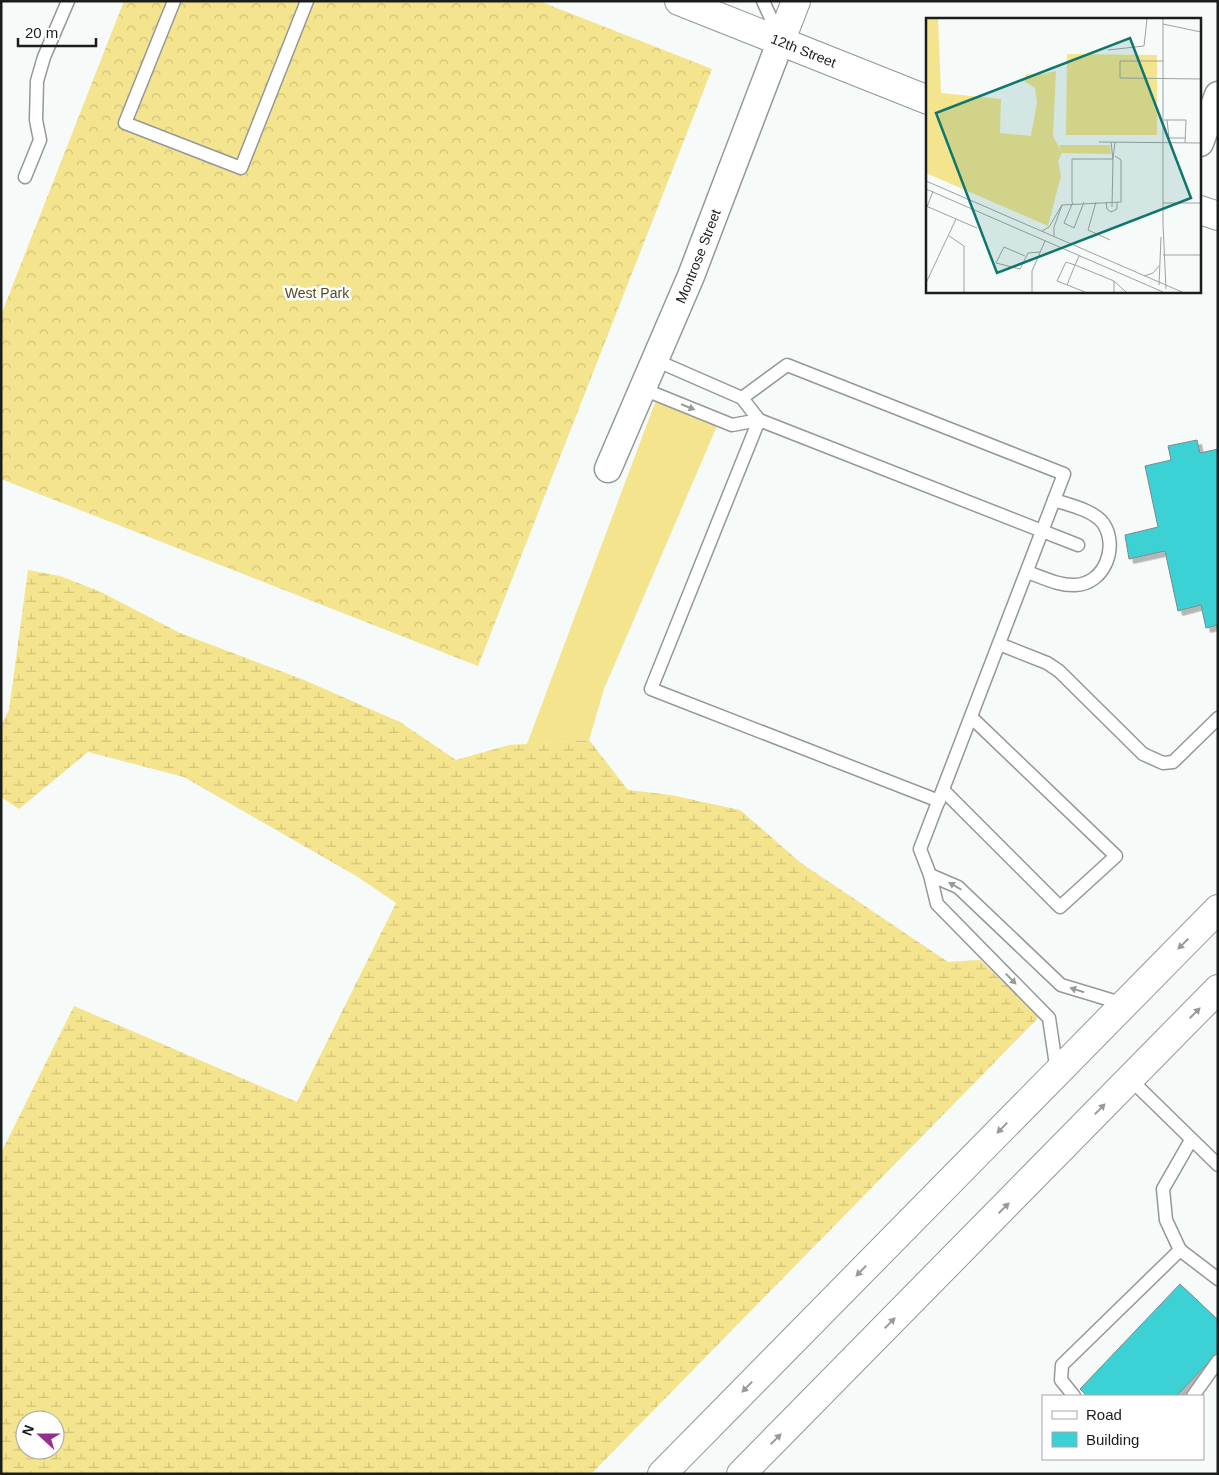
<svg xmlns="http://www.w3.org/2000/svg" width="1219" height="1475" font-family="Helvetica,sans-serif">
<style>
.grass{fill:#f4e48d}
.forest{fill:url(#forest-crowns)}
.wetland{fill:url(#wetland-marsh);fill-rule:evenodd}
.building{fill:#3ad1d5;stroke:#838787;filter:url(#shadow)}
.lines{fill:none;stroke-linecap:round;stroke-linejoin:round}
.lane-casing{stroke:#949896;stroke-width:15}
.street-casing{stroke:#949896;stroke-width:29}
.secondary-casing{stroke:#949896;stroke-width:30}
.highway-casing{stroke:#949896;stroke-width:30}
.lane{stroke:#fff;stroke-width:12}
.street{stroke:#fff;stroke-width:26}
.secondary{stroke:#fff;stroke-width:28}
.highway{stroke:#fff;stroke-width:28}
.oneway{fill:#989999}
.labels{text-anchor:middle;stroke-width:5;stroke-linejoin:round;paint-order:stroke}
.street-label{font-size:14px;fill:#1b1d1c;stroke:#fff}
.park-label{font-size:14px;fill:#534b22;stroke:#fff}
.inset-road{fill:none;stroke:#9ea2a0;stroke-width:1}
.view{fill:#0f766e;fill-opacity:0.15;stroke:#0f766e;stroke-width:2.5}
.inset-edge{fill:none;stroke:#1b1d1c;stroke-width:2.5}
</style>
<defs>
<pattern id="forest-crowns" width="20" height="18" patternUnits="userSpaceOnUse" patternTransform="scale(1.25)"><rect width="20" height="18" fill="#f4e48d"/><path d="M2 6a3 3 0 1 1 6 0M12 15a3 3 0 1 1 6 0" fill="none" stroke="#d1c379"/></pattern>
<pattern id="wetland-marsh" width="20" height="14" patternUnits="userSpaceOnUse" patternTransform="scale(1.25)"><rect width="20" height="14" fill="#f4e48d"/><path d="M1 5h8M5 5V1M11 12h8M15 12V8" fill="none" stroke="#d1c379"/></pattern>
<filter id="shadow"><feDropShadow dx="4.5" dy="4.5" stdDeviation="0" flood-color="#0004"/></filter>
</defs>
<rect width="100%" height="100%" fill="#f6faf8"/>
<polygon class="grass" points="656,400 720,419 604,689 589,740 527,744"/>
<polygon class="forest" points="124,1 539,1 712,69 478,666 1,479 1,315"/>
<path class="wetland" d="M28,570L60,576L101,592L180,633L304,680L400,722L456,760L509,745L589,740L628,790L671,795L740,810L801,863L948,962L980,960L1039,1017L591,1474H1V1153L74,1006L297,1102L396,903L358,877L184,777L88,752L19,809L1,797V725L9,710ZM25,1420H55V1450H25Z"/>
<g class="building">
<polygon points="1197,440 1200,453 1218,449 1218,625 1206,628 1201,605 1178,611 1165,551 1129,559 1125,535 1158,527 1145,466 1171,460 1168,446"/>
<polygon points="1180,1284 1218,1320 1218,1353 1176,1396 1087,1396 1080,1389"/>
</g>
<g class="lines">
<defs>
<g id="lane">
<polyline points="174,1 125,123 241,168 307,1"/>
<polyline points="763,1 780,38"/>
<polyline points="25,177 40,140 36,120 37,81 44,57 68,1"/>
<polyline points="643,389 732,425 759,420 742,398 655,360"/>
<polyline points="742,398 787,365 1064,474 920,849 930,875"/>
<path d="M1027,572C1042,577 1059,586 1075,585C1105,584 1119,546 1103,523C1093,510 1069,505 1054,500"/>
<polyline points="999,644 1047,663 1059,671 1143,754 1163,763 1173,762 1218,718"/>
<polyline points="943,790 1060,907 1116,856 971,717"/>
<polyline points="939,801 651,689 759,420 1078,545"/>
<polyline points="1057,1072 1049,1018 937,904 930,875 958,887 1061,985 1124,1004"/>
<polyline points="1130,1079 1218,1165"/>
<polyline points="1191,1140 1163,1189 1166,1220 1180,1250 1218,1279"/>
<polyline points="1074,1396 1061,1380 1062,1365 1180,1250"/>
<polyline points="1193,1396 1218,1361"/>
</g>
<g id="street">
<polyline points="1200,143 1218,95"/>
<path id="s1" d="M608,469L691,276L781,40"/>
</g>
<g id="secondary">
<path id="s2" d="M679,1L928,100"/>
<polyline points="781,40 796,1"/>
<polyline points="1200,210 1218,216"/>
</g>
<g id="highway">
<polyline points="662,1474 1218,909"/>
<polyline points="741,1474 1218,989"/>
</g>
</defs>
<use href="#lane" class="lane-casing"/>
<use href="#street" class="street-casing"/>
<use href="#secondary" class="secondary-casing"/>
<use href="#highway" class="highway-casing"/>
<use href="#lane" class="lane"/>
<use href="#street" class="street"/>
<use href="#secondary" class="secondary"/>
<use href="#highway" class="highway"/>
</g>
<defs><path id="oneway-solid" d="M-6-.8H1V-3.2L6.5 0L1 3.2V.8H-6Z" transform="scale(1.25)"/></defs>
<g class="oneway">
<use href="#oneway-solid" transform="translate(688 407) rotate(22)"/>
<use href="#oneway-solid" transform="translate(955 886) rotate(-150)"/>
<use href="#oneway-solid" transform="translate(1183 944) rotate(135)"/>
<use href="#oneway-solid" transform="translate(1011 979) rotate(46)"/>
<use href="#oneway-solid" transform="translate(1077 990) rotate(-163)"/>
<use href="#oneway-solid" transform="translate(1195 1013) rotate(-45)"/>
<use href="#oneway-solid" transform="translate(1100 1109) rotate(-46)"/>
<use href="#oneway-solid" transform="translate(1002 1128) rotate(134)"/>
<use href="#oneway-solid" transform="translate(1004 1208) rotate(-45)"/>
<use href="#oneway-solid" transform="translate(861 1271) rotate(134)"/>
<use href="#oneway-solid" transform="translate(890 1323) rotate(-45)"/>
<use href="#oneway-solid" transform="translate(747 1387) rotate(134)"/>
<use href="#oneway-solid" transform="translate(776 1439) rotate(-45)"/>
</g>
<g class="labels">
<g class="street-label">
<text dy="5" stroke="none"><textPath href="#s2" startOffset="134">12th Street</textPath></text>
<text dy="5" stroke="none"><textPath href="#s1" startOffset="231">Montrose Street</textPath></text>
</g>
<g class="park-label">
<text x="317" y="298">West Park</text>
</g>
</g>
<g transform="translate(926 18)">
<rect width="275" height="275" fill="#f6faf8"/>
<path d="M133,127H184L185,136L136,135Z" fill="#f4e48d"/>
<path d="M141,36L231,37V117H140Z" fill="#f4e48d"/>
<path d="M0,1H12L15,75L75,81L74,115L105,118L111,84L109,70L98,63L100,56L111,57L130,53L127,118L136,135L132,143L135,158L122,208L0,155Z" fill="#f4e48d"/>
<path class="inset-road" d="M237,1V206L240,271M237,6L275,14M182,32L218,28L221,1M238,43H194V60L275,61M238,102H260L259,125M241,102L243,120H259M173,124L275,125M185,124L187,141L189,124M0,163L256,274M0,171L237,274M146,184V141H187L186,189M147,184L138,205L148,210L158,184M170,184L162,212L184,222M180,184L181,191L185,194L191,191V184M237,185H275M136,187L195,184V142L189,138M0,188L51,210M1,189L7,173M116,213L123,209L136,187L128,209V219M23,218L38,228V274M237,237H275M99,238L78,229L70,245L94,251L102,235L114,234M153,238L149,247L188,263V274M218,258L227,255L233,248M188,263L200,274M0,265L30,201M141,267L149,247L140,244L131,263L159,274M233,267L235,219M106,274V253L119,223"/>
<path class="view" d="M204,20L265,180L71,255L10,95Z"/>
<rect width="275" height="275" class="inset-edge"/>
</g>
<rect width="1219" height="1475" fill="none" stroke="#1b1d1c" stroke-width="5"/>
<rect x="1042" y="1395" width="162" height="65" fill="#ffffff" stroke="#a4a5a4"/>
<rect x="1052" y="1411" width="25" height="8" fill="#ffffff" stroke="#a4a5a4"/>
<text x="1086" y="1420" font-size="15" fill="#1b1d1c">Road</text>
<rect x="1052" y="1432" width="25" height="15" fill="#3ad1d5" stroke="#a4a5a4"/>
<text x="1086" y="1445" font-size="15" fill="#1b1d1c">Building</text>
<g transform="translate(40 1435) rotate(291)"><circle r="24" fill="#ffffff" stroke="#a4a5a4"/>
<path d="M0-4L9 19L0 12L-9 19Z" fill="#962e91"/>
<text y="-8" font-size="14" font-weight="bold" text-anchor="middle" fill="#1b1d1c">N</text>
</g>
<path d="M18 38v8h78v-8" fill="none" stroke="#1b1d1c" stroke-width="2.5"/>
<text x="25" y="38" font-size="15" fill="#1b1d1c" stroke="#ffffff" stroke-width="4" paint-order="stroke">20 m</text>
</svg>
